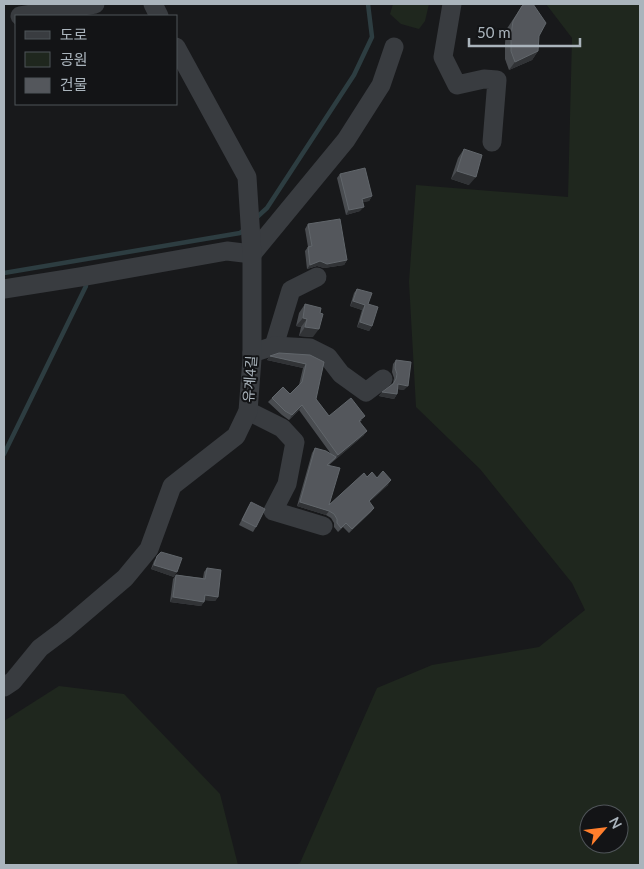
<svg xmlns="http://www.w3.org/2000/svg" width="644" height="869" font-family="Lato,'Noto Sans KR',sans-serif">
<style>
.green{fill:#1f271e;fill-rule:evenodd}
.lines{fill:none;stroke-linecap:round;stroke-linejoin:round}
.stream{stroke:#2d3d41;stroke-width:4.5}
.minor{stroke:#393c40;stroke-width:19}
.wall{fill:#494c50}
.shaded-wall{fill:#313336}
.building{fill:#54575c;stroke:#61666b}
.labels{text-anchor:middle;stroke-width:4;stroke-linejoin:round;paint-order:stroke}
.street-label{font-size:14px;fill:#aab4bc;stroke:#131416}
</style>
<rect width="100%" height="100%" fill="#18191b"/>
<g class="green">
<polygon points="393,4 429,4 425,21 419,29 401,24 390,14"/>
<path d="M546,4H640V865H295L300,863L377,688L432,665L539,647L585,610L572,583L480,469L416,407L409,282L416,185L568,197L572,38ZM589,814H619V844H589Z"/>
<polygon points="59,686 124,694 220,794 238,865 4,865 4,721"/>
</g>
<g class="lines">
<g class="stream">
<polyline points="256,218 267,208 354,75 372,37 368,4"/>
<polyline points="4,273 240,233 245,229"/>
<polyline points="4,454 86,286"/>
</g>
<g class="minor">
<polyline points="153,4 159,16"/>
<polyline points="452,4 443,57 457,85 484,79 497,80 492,142"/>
<polyline points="20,16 95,4"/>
<polyline points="252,254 346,140 381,85 394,47"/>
<polyline points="4,289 80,277 227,251 252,254"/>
<polyline points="274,346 291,290 317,277"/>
<polyline points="252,353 274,346 310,348 328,357 341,374 366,392 383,379"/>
<polyline points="248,411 282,428 295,442 287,484 273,511 323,526"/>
<polyline points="4,687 13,681 40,648 64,630 125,578 149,549 172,486 236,436 248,411 252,359 252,254 247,177 176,47"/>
</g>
</g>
<g class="wall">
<polygon points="522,6 539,36 538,51 532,60 509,70 505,59 505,44 506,30"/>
<polygon points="464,149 469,185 451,179 458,158"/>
<polygon points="340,174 372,196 369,201 362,202 360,211 346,215 337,178"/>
<polygon points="308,224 347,260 344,265 324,268 317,266 307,269 305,251 308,247 305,229"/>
<polygon points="357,289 368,304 372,326 369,331 357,327 362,310 350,306 354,293"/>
<polygon points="305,304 313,337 299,336 301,327 296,326 299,313"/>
<polygon points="310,355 316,399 329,416 362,420 360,422 364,435 329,465 329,505 367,477 377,478 388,485 369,502 374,508 371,512 349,533 343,527 338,532 334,527 334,523 331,518 326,515 297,506 312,453 315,448 331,454 299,410 289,420 282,415 268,402 272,398 290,394 299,385 303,368 267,360 270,356"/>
<polygon points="396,360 404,390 398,389 397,394 394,399 379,396 382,392 393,383 394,378 392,372 393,364"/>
<polygon points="251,502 256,527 253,532 239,525 248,507"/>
<polygon points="161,552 174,577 151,569 154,561"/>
<polygon points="207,568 218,597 215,601 205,600 201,606 170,602 173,579 176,575 203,578 204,572"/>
</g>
<g class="shaded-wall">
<polygon points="538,51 532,60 509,70 515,62"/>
<polygon points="457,171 476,177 469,185 451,179"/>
<polygon points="372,196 369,201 358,203 362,199"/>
<polygon points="364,207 360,211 346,215 349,210"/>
<polygon points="347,260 344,265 324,268 317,266 307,269 310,265 320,261"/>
<polygon points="353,301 365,305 362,310 350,306"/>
<polygon points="303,318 307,319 301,327 296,326"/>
<polygon points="360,322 372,326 369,331 357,327"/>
<polygon points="305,327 319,329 313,337 299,336"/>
<polygon points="270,356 306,364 303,368 267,360"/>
<polygon points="398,384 408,386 404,390 395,389"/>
<polygon points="382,392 397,394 394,399 379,396"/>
<polygon points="302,405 299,410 289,420 292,415"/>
<polygon points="367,431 364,435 335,460 338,455"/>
<polygon points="391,480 388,485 365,506 369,501"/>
<polygon points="300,502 329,511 326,515 297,506"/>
<polygon points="374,508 371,512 349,533 352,529"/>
<polygon points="154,565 177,572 174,577 151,569"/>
<polygon points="205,595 218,597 215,601 202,600"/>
<polygon points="173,597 204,602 201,606 170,602"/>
</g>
<g class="building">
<polygon points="525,4 533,4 546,23 539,36 538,51 515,62 511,51 511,35 513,21 522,6"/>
<polygon points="464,149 482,155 476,177 457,171"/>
<polygon points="365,168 372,196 362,199 364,207 349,210 340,174"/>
<polygon points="340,219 347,260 327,264 320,261 310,265 308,247 312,246 308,224"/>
<polygon points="357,289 372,293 368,304 378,307 372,326 360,322 365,305 353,301"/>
<polygon points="305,304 321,308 320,313 323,314 319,329 305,327 307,319 303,318"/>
<polygon points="279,353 310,355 324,362 316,399 329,416 351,398 365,416 359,421 367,431 338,455 302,405 292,415 285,411 272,398 283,387 290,394 302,382 306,364 270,356"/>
<polygon points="396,360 411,362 408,386 398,384 397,394 382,392 393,384 396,379 397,374 395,368"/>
<polygon points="315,448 326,451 336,457 327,465 340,468 329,505 364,473 367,477 372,472 377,478 383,471 391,480 369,501 374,508 352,529 346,523 341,528 337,523 337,519 334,514 329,511 300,502"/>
<polygon points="251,502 265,509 256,527 242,520"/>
<polygon points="161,552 182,558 177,572 154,565 157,556"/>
<polygon points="207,568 221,570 218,597 205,595 204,602 173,597 176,575 205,579"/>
</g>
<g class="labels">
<g class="street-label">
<text transform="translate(250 379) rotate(-86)" y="5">유계4길</text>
</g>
</g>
<rect width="644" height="869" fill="none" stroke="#aab4bc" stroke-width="10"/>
<rect x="15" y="15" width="162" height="90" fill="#131416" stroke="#4f5458"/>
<rect x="25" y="31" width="25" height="8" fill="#393c40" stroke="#4f5458"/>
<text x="60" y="40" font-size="15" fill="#aab4bc">도로</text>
<rect x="25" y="52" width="25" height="15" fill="#1f271e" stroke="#4f5458"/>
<text x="60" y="65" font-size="15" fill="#aab4bc">공원</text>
<rect x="25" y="78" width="25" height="15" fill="#54575c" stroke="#4f5458"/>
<text x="60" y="90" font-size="15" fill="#aab4bc">건물</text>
<g transform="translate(604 829) rotate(62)"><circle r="24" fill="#131416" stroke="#4f5458"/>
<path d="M0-4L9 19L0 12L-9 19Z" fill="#ff7e2c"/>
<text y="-8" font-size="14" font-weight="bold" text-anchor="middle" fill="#aab4bc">N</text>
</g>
<path d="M469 38v8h111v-8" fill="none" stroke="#aab4bc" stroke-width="2.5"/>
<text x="477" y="38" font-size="15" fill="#aab4bc" stroke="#131416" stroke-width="4" paint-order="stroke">50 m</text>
</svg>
